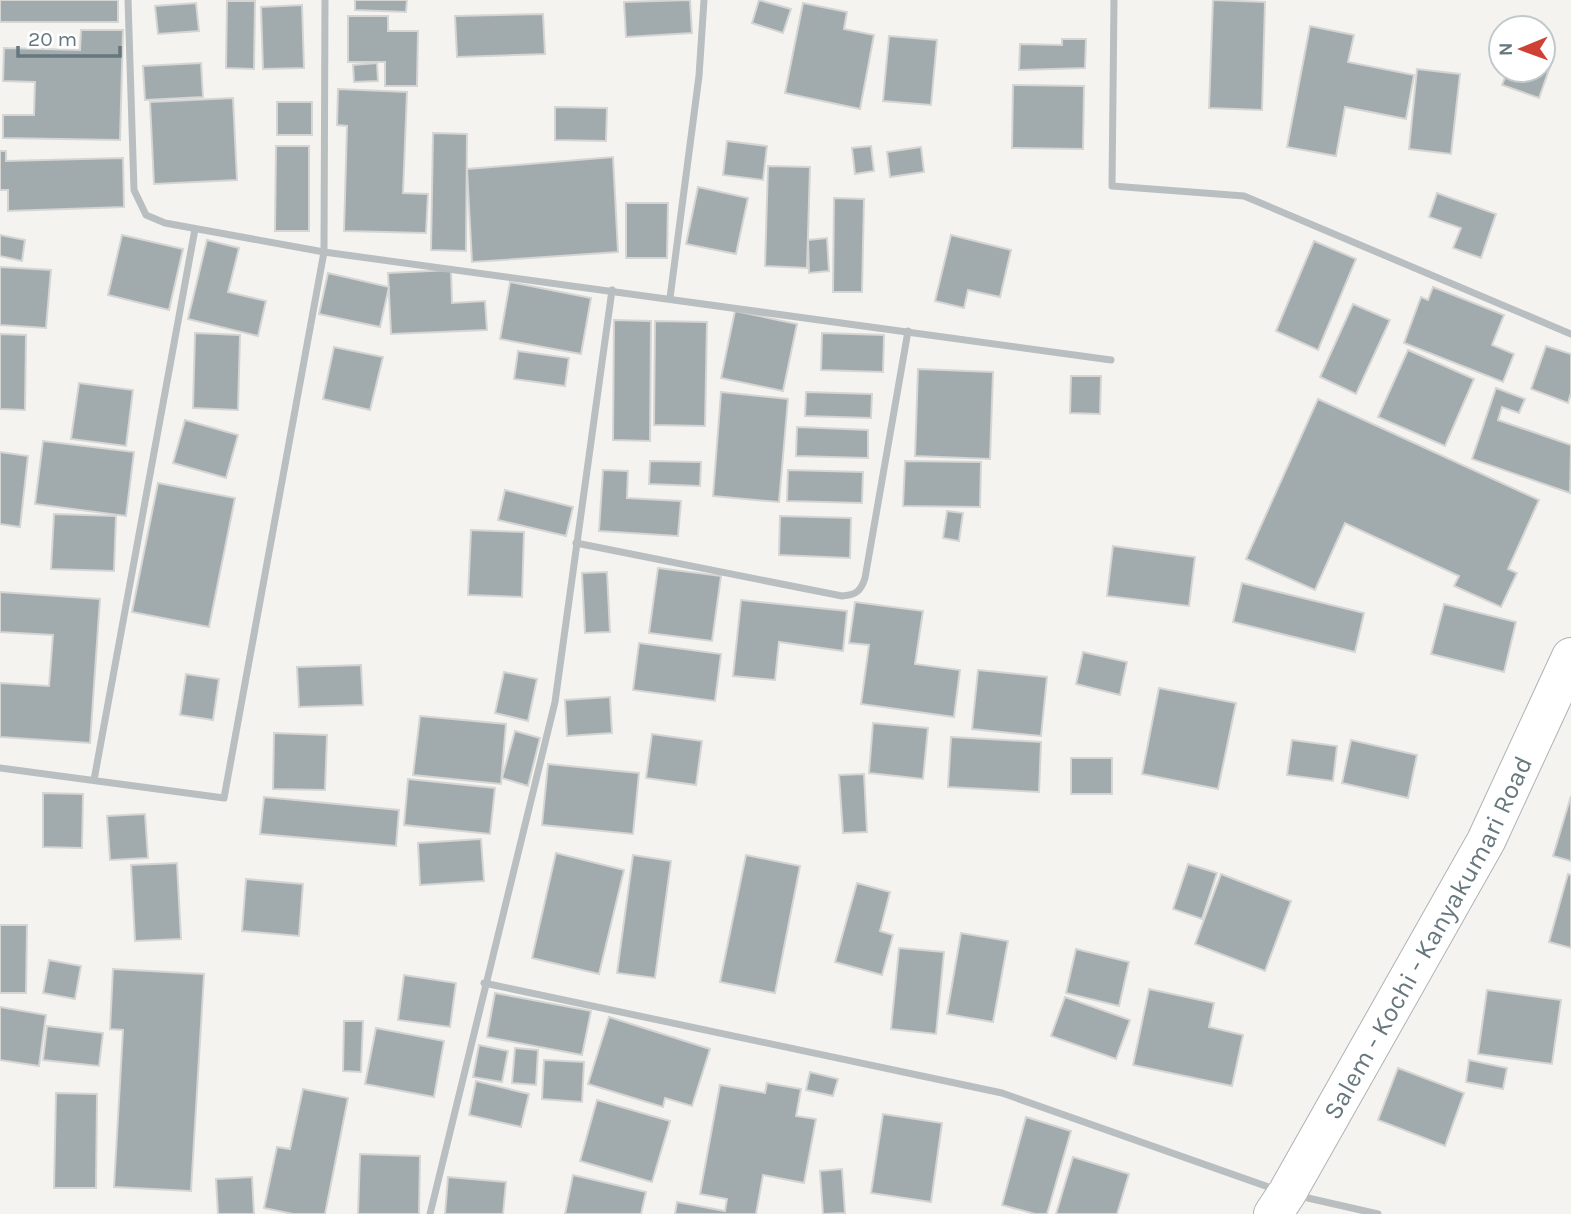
<svg xmlns="http://www.w3.org/2000/svg" width="1571" height="1214" font-family="Karla,sans-serif">
<style>
.building{fill:#a1aaad;stroke:#d5d5d3;stroke-width:2}
.lines{fill:none;stroke-linecap:round;stroke-linejoin:round}
.highway-casing{stroke:#afb3b5;stroke-width:40}
.street{stroke:#b9bec0;stroke-width:7}
.highway{stroke:#fff;stroke-width:38}
.labels{text-anchor:middle;stroke-width:7;stroke-linejoin:round;paint-order:stroke}
.street-label{font-size:26px;fill:#66777e;stroke:#fff}
</style>
<rect width="100%" height="100%" fill="#f4f3f0"/>
<g class="building">
<rect x="0" y="0" width="118" height="22"/>
<polygon points="355,0 407,0 406,12 355,10"/>
<polygon points="690,0 692,33 626,37 624,2"/>
<polygon points="759,0 791,9 783,33 752,23"/>
<polygon points="1213,0 1265,2 1262,110 1209,108"/>
<polygon points="227,1 255,1 254,69 226,68"/>
<polygon points="196,3 199,31 158,34 155,6"/>
<polygon points="803,3 847,12 844,29 874,35 860,109 785,93"/>
<polygon points="302,5 304,68 263,69 261,7"/>
<polygon points="543,14 545,54 457,57 455,16"/>
<polygon points="348,16 388,16 388,31 418,31 417,86 385,86 385,62 348,62"/>
<polygon points="1310,26 1354,35 1348,62 1414,75 1406,119 1345,107 1336,156 1287,147"/>
<polygon points="81,30 123,30 120,140 3,138 3,115 34,115 35,82 3,81 4,48 80,50"/>
<polygon points="889,36 937,40 931,105 883,101"/>
<polygon points="1062,39 1086,39 1085,68 1019,70 1020,44 1062,45"/>
<polygon points="1543,61 1551,64 1539,98 1502,85 1508,70 1543,70"/>
<polygon points="201,63 203,97 145,100 143,66"/>
<polygon points="377,63 378,81 354,82 353,65"/>
<polygon points="1417,69 1460,74 1451,154 1409,149"/>
<polygon points="1013,85 1084,86 1083,149 1012,148"/>
<polygon points="338,89 407,92 403,193 428,194 426,233 344,231 347,126 337,125"/>
<polygon points="233,98 237,180 154,184 150,102"/>
<rect x="277" y="102" width="35" height="33"/>
<polygon points="555,107 607,108 606,141 555,140"/>
<polygon points="433,133 467,134 466,251 431,250"/>
<polygon points="727,141 767,146 763,180 723,175"/>
<polygon points="276,146 309,146 309,231 275,231"/>
<polygon points="871,146 874,171 855,174 852,148"/>
<polygon points="921,147 924,172 890,177 887,152"/>
<polygon points="0,151 6,151 6,161 123,158 124,207 8,211 8,190 0,190"/>
<polygon points="613,157 618,252 472,262 467,169"/>
<polygon points="768,166 810,167 807,268 765,266"/>
<polygon points="698,187 748,198 736,254 686,244"/>
<polygon points="1437,193 1496,214 1481,258 1453,248 1461,228 1429,217"/>
<polygon points="834,198 864,199 862,292 833,292"/>
<polygon points="626,203 668,203 667,258 626,258"/>
<polygon points="0,235 25,240 22,261 0,256"/>
<polygon points="122,235 183,249 169,310 108,295"/>
<polygon points="951,235 1011,250 1000,297 968,290 964,308 935,301"/>
<polygon points="827,238 829,271 809,273 808,240"/>
<polygon points="207,240 239,248 228,292 266,301 258,336 188,319"/>
<polygon points="1314,241 1356,259 1318,350 1276,331"/>
<polygon points="0,267 51,270 46,328 0,325"/>
<polygon points="451,270 452,303 485,301 487,330 391,334 388,273"/>
<polygon points="328,273 389,287 380,327 319,314"/>
<polygon points="510,282 591,298 581,354 500,339"/>
<polygon points="1433,287 1504,315 1492,345 1514,354 1503,382 1404,343 1421,297 1428,300"/>
<polygon points="1353,304 1390,320 1356,394 1320,377"/>
<polygon points="735,311 797,324 783,391 721,378"/>
<polygon points="614,320 651,321 650,441 613,440"/>
<polygon points="655,321 707,322 705,426 654,425"/>
<polygon points="195,333 240,335 238,410 193,408"/>
<polygon points="822,333 884,335 883,372 821,370"/>
<polygon points="0,334 26,335 25,410 0,409"/>
<polygon points="1546,346 1571,354 1571,393 1568,403 1531,389"/>
<polygon points="334,347 383,357 370,410 323,399"/>
<polygon points="1408,350 1474,379 1445,446 1378,417"/>
<polygon points="518,351 569,358 565,386 514,379"/>
<polygon points="918,369 993,372 990,459 915,456"/>
<polygon points="1071,376 1101,376 1100,414 1070,413"/>
<polygon points="79,383 133,390 126,446 71,439"/>
<polygon points="1496,388 1525,399 1519,413 1502,407 1498,420 1571,445 1570,493 1472,459"/>
<polygon points="721,392 788,399 779,502 713,496"/>
<polygon points="806,392 872,394 871,418 805,416"/>
<polygon points="1318,399 1539,500 1508,569 1517,573 1501,607 1454,586 1459,576 1345,523 1315,590 1246,559"/>
<polygon points="185,420 238,435 226,478 173,463"/>
<polygon points="797,427 868,430 868,458 796,456"/>
<polygon points="43,441 134,452 126,516 35,504"/>
<polygon points="0,452 28,456 20,527 0,524"/>
<polygon points="650,461 701,462 700,486 649,484"/>
<polygon points="905,461 981,462 980,507 903,506"/>
<polygon points="603,470 628,471 627,498 681,501 678,536 599,531"/>
<polygon points="788,470 863,472 862,503 787,501"/>
<polygon points="158,483 235,498 209,627 132,612"/>
<polygon points="505,490 573,507 566,536 498,520"/>
<polygon points="947,511 963,513 959,541 943,538"/>
<polygon points="54,514 116,516 114,571 51,569"/>
<polygon points="780,516 851,518 850,558 779,555"/>
<polygon points="471,530 524,532 522,597 468,595"/>
<polygon points="1113,546 1195,557 1189,606 1107,596"/>
<polygon points="658,568 721,576 712,641 649,633"/>
<polygon points="607,572 610,632 585,633 582,573"/>
<polygon points="1242,583 1364,613 1355,652 1233,622"/>
<polygon points="0,592 100,599 90,743 0,737 0,683 49,686 53,635 0,632"/>
<polygon points="741,600 847,611 843,651 779,642 775,680 733,676"/>
<polygon points="855,602 923,611 915,664 960,670 954,717 861,704 869,645 849,643"/>
<polygon points="1444,604 1516,622 1504,672 1431,654"/>
<polygon points="639,643 721,654 715,701 633,690"/>
<polygon points="1083,652 1127,662 1120,695 1076,684"/>
<polygon points="361,665 363,705 299,707 297,667"/>
<polygon points="978,670 1047,677 1041,736 972,729"/>
<polygon points="504,672 537,679 528,721 495,713"/>
<polygon points="186,674 219,679 213,720 180,715"/>
<polygon points="1159,688 1236,703 1218,789 1142,774"/>
<polygon points="610,697 612,733 567,736 565,700"/>
<polygon points="420,716 506,724 501,784 413,775"/>
<polygon points="873,723 928,728 923,779 869,773"/>
<polygon points="515,731 540,738 528,786 502,778"/>
<polygon points="274,733 327,735 325,790 273,789"/>
<polygon points="652,734 702,741 696,785 646,778"/>
<polygon points="951,737 1041,742 1039,792 948,787"/>
<polygon points="1292,740 1337,746 1333,781 1287,775"/>
<polygon points="1351,740 1417,755 1408,798 1342,783"/>
<rect x="1071" y="758" width="41" height="36"/>
<polygon points="548,764 639,773 633,834 542,825"/>
<polygon points="864,774 867,832 843,833 839,775"/>
<polygon points="408,779 495,788 490,834 404,825"/>
<polygon points="43,793 83,794 82,848 43,847"/>
<polygon points="1571,796 1571,861 1553,856"/>
<polygon points="264,797 399,810 396,846 260,834"/>
<polygon points="145,814 148,858 110,860 107,816"/>
<polygon points="481,839 484,881 420,885 418,843"/>
<polygon points="556,853 624,870 599,974 532,958"/>
<polygon points="633,855 671,861 655,978 617,973"/>
<polygon points="746,855 800,866 775,993 720,982"/>
<polygon points="177,863 181,939 135,941 131,865"/>
<polygon points="1188,864 1217,873 1202,919 1173,909"/>
<polygon points="1221,874 1291,901 1265,971 1195,944"/>
<polygon points="1568,874 1571,875 1571,948 1549,942"/>
<polygon points="246,879 303,884 299,936 242,931"/>
<polygon points="857,883 890,892 880,931 893,935 882,975 835,962"/>
<polygon points="0,925 27,925 26,993 0,993"/>
<polygon points="961,933 1008,941 993,1022 947,1014"/>
<polygon points="899,948 944,952 936,1034 891,1029"/>
<polygon points="1076,949 1129,962 1119,1006 1066,993"/>
<polygon points="49,960 81,966 75,999 43,993"/>
<polygon points="113,969 204,974 191,1191 114,1187 123,1030 110,1029"/>
<polygon points="404,975 456,983 450,1027 398,1020"/>
<polygon points="1149,989 1214,1003 1209,1027 1243,1035 1232,1086 1133,1065"/>
<polygon points="1487,990 1561,1000 1552,1064 1478,1054"/>
<polygon points="495,993 591,1011 582,1055 487,1037"/>
<polygon points="1065,997 1130,1020 1116,1059 1051,1036"/>
<polygon points="0,1007 46,1015 39,1066 0,1060"/>
<polygon points="609,1017 710,1049 692,1106 665,1098 663,1107 588,1084"/>
<polygon points="344,1021 363,1021 361,1072 343,1071"/>
<polygon points="47,1026 103,1033 99,1066 43,1060"/>
<polygon points="376,1028 444,1041 434,1097 365,1084"/>
<polygon points="479,1045 508,1051 502,1082 473,1077"/>
<polygon points="515,1048 538,1050 536,1085 512,1083"/>
<polygon points="544,1060 584,1062 582,1102 542,1099"/>
<polygon points="1469,1060 1507,1068 1503,1089 1466,1082"/>
<polygon points="1398,1068 1464,1093 1445,1146 1378,1120"/>
<polygon points="810,1072 838,1079 833,1096 806,1090"/>
<polygon points="476,1081 529,1094 521,1127 469,1115"/>
<polygon points="767,1083 801,1089 796,1116 816,1119 804,1183 763,1175 756,1214 675,1214 677,1202 725,1211 727,1199 700,1194 720,1085 765,1093"/>
<polygon points="303,1089 348,1098 325,1214 293,1214 264,1208 277,1147 290,1149"/>
<polygon points="56,1093 97,1094 96,1188 54,1188"/>
<polygon points="597,1100 670,1121 652,1182 580,1161"/>
<polygon points="883,1114 942,1123 931,1202 871,1193"/>
<polygon points="1026,1117 1071,1131 1047,1214 1035,1214 1002,1205"/>
<polygon points="360,1154 420,1156 419,1214 358,1214"/>
<polygon points="1073,1157 1129,1174 1117,1214 1056,1214"/>
<polygon points="842,1169 845,1213 823,1214 820,1171"/>
<polygon points="573,1175 646,1192 641,1214 565,1214"/>
<polygon points="252,1177 254,1214 218,1214 216,1179"/>
<polygon points="448,1177 506,1182 503,1214 445,1214"/>
</g>
<g class="lines">
<defs>
<g id="highway">
<path id="s1" d="M1273,1214L1287,1193L1486,841L1571,657"/>
</g>
</defs>
<use href="#highway" class="highway-casing"/>
<g class="street">
<polyline points="128,0 134,190 146,215 165,223 324,252 1111,360"/>
<polyline points="1114,0 1112,186 1244,196 1571,334"/>
<polyline points="670,298 699,76 704,0"/>
<path d="M576,543L842,596C856,595 861,591 865,578L908,331"/>
<polyline points="0,768 224,798 324,252 325,0"/>
<polyline points="94,780 195,229"/>
<polyline points="484,983 1002,1093 1274,1189"/>
<polyline points="1299,1196 1378,1214"/>
<polyline points="430,1214 555,702 612,290"/>
</g>
<use href="#highway" class="highway"/>
</g>
<g class="labels">
<g class="street-label">
<text dy="9" stroke="none"><textPath href="#s1" startOffset="317">Salem - Kochi - Kanyakumari Road</textPath></text>
</g>
</g>
<g transform="translate(1522 49) rotate(269)"><circle r="33" fill="#ffffff" stroke="#c2c9cb" stroke-width="2"/>
<path d="M0-5L12 26L0 18L-12 26Z" fill="#cf4135"/>
<text y="-10" font-size="19" font-weight="bold" text-anchor="middle" fill="#66777e">N</text>
</g>
<path d="M18 46v10h102v-10" fill="none" stroke="#66777e" stroke-width="3.5"/>
<text x="28" y="46" font-size="21" fill="#66777e" stroke="#ffffff" stroke-width="5" paint-order="stroke">20 m</text>
</svg>
